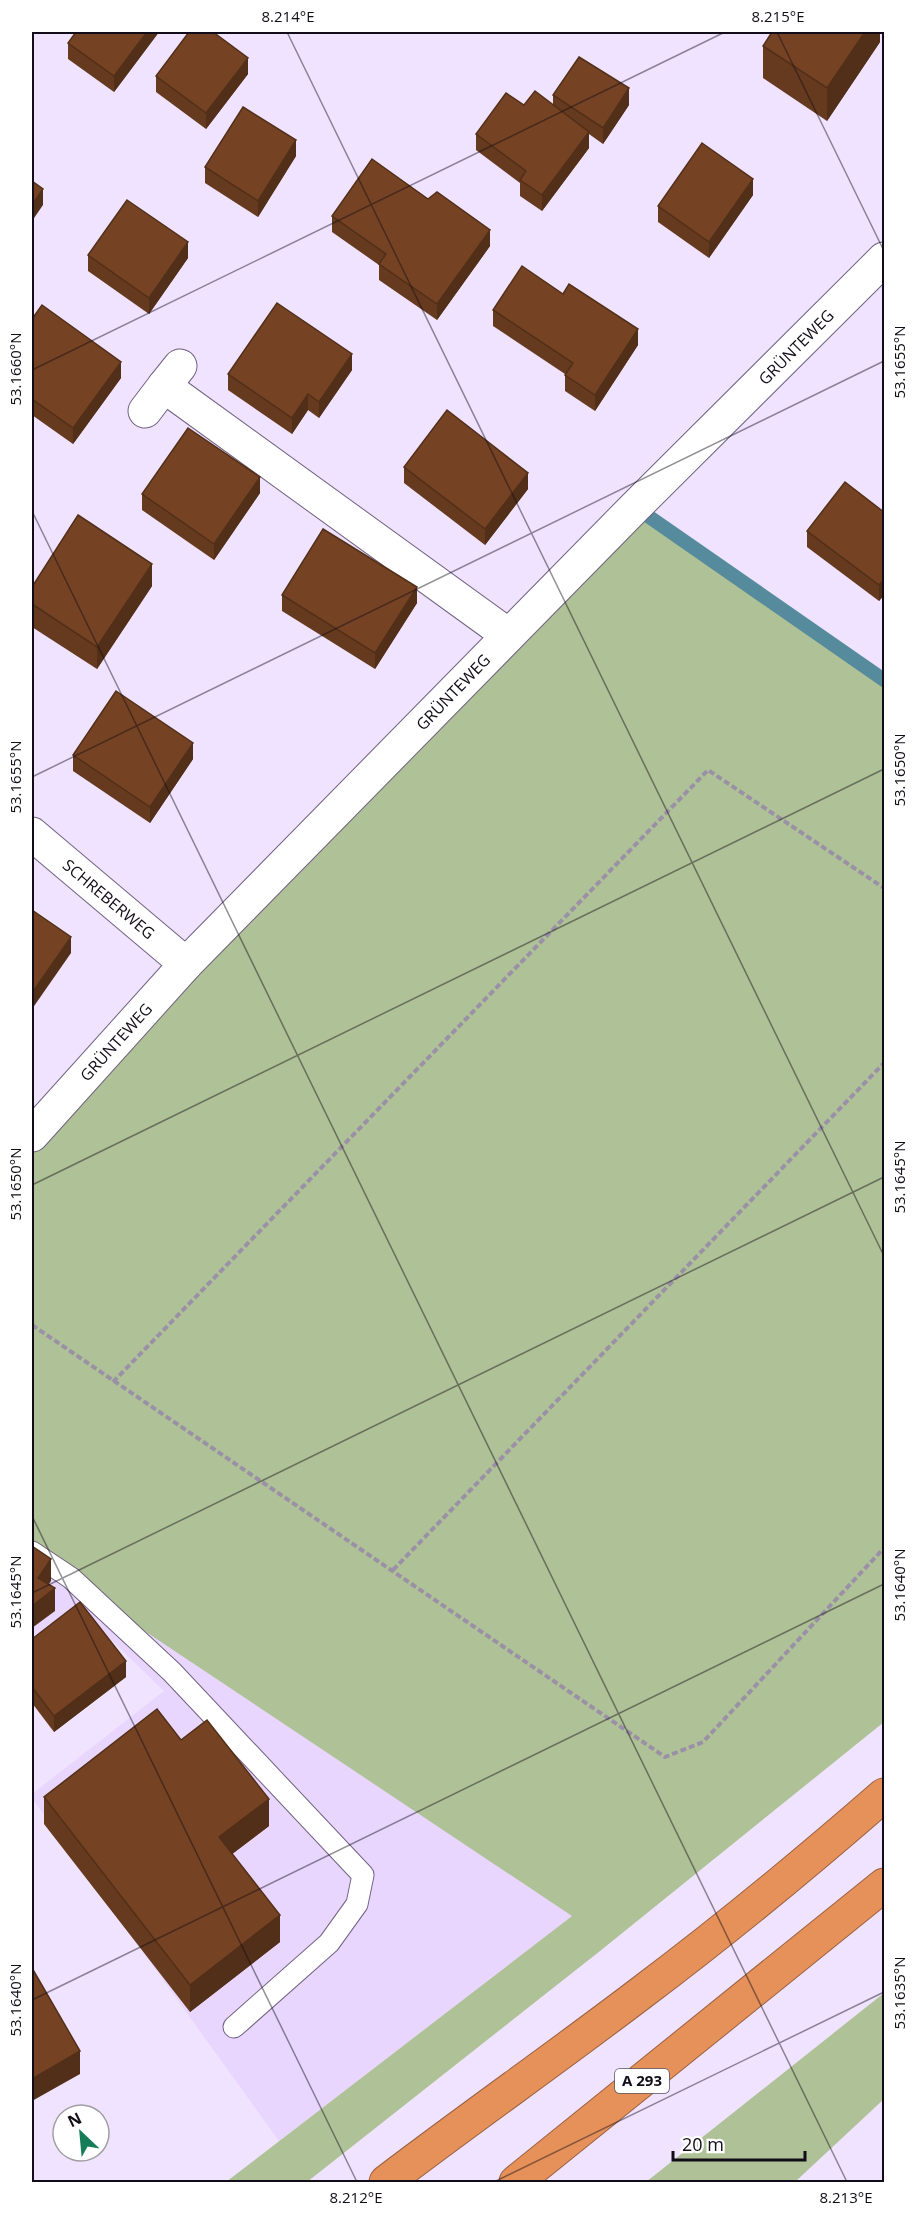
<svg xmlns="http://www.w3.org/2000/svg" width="916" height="2214" font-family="'Open Sans',sans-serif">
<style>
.built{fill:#e8d6ff}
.green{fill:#afc196}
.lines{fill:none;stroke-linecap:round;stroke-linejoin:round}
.stream{stroke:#568b9d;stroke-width:14}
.service-casing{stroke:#706280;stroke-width:23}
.minor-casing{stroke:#706280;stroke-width:35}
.motorway-casing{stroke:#9b6242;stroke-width:35}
.path{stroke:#9b91a7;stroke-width:4;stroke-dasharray:6 3;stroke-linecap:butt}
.service{stroke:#fff;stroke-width:21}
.minor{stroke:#fff;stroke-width:33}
.motorway{stroke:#e59159;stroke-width:33}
.wall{fill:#653a1e}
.shaded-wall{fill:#522f18}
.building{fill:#754323;stroke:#522f18;stroke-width:1.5}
.ticks{fill:none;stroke:#110c17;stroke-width:1.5;stroke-opacity:0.45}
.labels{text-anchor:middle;stroke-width:6;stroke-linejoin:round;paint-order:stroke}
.shield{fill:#fff;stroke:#58555d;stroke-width:1.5}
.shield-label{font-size:15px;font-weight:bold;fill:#110c17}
.street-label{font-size:16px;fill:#110c17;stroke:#fff}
.neatline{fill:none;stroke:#110c17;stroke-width:2}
.ticks-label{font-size:15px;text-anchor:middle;fill:#110c17}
</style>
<rect width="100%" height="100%" fill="#efe3ff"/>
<polygon class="built" points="32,1556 121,1615 572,1916 279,2141 32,1798 32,1794 164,1691 77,1607 32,1641"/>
<g class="green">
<polygon points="635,507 884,680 884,1722 600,1951 307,2182 226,2182 572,1916 32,1556 32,1135"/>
<polygon points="884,1993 884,2099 796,2181 794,2182 646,2182"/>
</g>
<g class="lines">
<polyline class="stream" points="635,507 884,680"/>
<defs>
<polyline id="service" points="32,1552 71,1578 172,1672 363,1875 357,1904 329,1943 234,2027"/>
<g id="minor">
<polyline points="180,366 164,386 508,635"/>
<polyline points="145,411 164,386"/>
<polyline points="32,834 186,964"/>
<polyline points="32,1135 186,964 635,507 884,259"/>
</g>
<g id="motorway">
<path d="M386,2182C470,2118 557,2057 641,1993C725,1930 806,1863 884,1795"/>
<polyline points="516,2182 884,1885"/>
</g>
</defs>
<use href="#service" class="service-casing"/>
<use href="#minor" class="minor-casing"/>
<use href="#motorway" class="motorway-casing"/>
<g class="path">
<polyline points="32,1325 665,1757 703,1742 884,1548"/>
<polyline points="113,1382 708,770 884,888"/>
<polyline points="393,1570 884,1063"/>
</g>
<use href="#service" class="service"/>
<use href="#minor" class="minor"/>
<use href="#motorway" class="motorway"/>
</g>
<g class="wall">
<polygon points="76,32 159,32 114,92 68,59 68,43"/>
<polygon points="880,32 880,42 827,121 763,78 763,46"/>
<polygon points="248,74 206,129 156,92 156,76"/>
<polygon points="553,95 629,105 603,144 589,134 589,148 542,211 520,196 520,183 476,150 476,134 524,105 553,105"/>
<polygon points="296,156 258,217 205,183 205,167"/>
<polygon points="753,195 709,258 658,222 658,206"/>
<polygon points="332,216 490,246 437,320 379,280 379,265 332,232"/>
<polygon points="88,255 188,258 149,314 88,271"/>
<polygon points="493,310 638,345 595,411 565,391 565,374 493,326"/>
<polygon points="32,319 121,378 73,444 32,415"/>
<polygon points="352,370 319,418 308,410 292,434 228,390 228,374"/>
<polygon points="404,467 528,489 485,545 404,483"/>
<polygon points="260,493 214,560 142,510 142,494"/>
<polygon points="885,513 885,594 879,601 807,547 807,531"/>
<polygon points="152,586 97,669 32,627 32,587"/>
<polygon points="282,595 417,603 375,669 282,611"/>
<polygon points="73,755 193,759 150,823 73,771"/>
<polygon points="32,1639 126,1677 54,1732 32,1703"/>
<polygon points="181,1740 269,1826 232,1854 280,1942 190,2012 44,1824 44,1797"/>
</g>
<g class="shaded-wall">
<polygon points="147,32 159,32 114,92 114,76"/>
<polygon points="865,32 880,32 880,42 827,121 827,88"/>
<polygon points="248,58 248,74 206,129 206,113"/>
<polygon points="629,88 629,105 603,144 603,128"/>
<polygon points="589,132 589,148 542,211 542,195"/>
<polygon points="296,140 296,156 258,217 258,201"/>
<polygon points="753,179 753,195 709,258 709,242"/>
<polygon points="43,189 43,205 32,221 32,205"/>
<polygon points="490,230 490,246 437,320 437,304"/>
<polygon points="188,242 188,258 149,314 149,298"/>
<polygon points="638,329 638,345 595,411 595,395"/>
<polygon points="352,354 352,370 319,418 319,402"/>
<polygon points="121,362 121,378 73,444 73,428"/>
<polygon points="308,394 308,410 292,434 292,418"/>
<polygon points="528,473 528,489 485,545 485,529"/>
<polygon points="260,477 260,493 214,560 214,544"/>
<polygon points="152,564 152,586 97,669 97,647"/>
<polygon points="885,578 885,594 879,601 879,585"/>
<polygon points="417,587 417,603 375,669 375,653"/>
<polygon points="193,743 193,759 150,823 150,807"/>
<polygon points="71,937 71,953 32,1009 32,993"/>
<polygon points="51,1559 51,1581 38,1600 38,1578"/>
<polygon points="55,1588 55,1611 32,1628 32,1606"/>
<polygon points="126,1661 126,1677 54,1732 54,1716"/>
<polygon points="269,1799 269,1826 219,1864 219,1837"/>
<polygon points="280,1915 280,1942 190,2012 190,1985"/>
<polygon points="80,2051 80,2074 32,2101 32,2079"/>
</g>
<g class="building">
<polygon points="76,32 147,32 114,76 68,43"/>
<polygon points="189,32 213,32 248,58 206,113 156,76"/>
<polygon points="772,32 865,32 827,88 763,46"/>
<polygon points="579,57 629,88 603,128 553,95"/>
<polygon points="535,91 589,132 542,195 520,180 526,171 476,134 506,93 524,105"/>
<polygon points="243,107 296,140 258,201 205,167"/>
<polygon points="702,143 753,179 709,242 658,206"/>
<polygon points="372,159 428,199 437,192 490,230 437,304 379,264 386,254 332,216"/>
<polygon points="32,181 43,189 32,205"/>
<polygon points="127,200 188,242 149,298 88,255"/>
<polygon points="522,266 563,294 569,284 638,329 595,395 565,375 573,363 493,310"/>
<polygon points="277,303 352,354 319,402 308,394 292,418 228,374"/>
<polygon points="42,305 121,362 73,428 32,399 32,319"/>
<polygon points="447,410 528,473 485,529 404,467"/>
<polygon points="188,428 260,477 214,544 142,494"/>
<polygon points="845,482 885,513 885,578 879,585 807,531"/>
<polygon points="78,515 152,564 97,647 32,604 32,587"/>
<polygon points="323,529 417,587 375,653 282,595"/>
<polygon points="116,691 193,743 150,807 73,755"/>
<polygon points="32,910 71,937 32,993"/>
<polygon points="32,1546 51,1559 38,1578 55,1588 32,1606"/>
<polygon points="80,1602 126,1661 54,1716 32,1687 32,1639"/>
<polygon points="157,1709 181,1740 207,1720 269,1799 219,1837 280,1915 190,1985 44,1797"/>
<polygon points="32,1968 80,2051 32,2079"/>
</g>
<path class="ticks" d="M287,32L884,1256M777,32L884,251M32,370L725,32M32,511L847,2182M32,777L884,361M32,1185L884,769M32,1516L357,2182M32,1593L884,1177M32,2000L884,1584M494,2182L884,1992"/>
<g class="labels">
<rect class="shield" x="615" y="2069" width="54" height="24" rx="4.5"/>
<g class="shield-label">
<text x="642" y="2086">A 293</text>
</g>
<g class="street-label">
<text transform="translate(796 347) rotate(-45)" y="6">GRÜNTEWEG</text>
<text transform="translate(453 692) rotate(-46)" y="6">GRÜNTEWEG</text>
<text transform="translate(109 899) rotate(40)" y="6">SCHREBERWEG</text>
<text transform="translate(116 1042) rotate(-48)" y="6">GRÜNTEWEG</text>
</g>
</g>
<rect width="916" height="2214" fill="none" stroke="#ffffff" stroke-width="66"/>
<g transform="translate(81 2133) rotate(334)"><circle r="28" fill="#ffffff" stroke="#a09ea2" stroke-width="1.5"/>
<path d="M0-4.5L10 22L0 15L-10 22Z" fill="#157e58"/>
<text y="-9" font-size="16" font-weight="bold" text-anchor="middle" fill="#110c17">N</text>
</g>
<path d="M673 2151v9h132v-9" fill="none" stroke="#110c17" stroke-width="3"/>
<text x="682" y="2151" font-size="18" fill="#110c17" stroke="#ffffff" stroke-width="4.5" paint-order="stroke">20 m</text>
<rect x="33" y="33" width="850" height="2148" class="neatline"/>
<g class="ticks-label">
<text x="288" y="22">8.214°E</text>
<text x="778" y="22">8.215°E</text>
<text transform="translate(900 362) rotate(-90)" y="5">53.1655°N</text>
<text transform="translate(16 369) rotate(-90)" y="5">53.1660°N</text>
<text transform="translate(900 770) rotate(-90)" y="5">53.1650°N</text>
<text transform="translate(16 777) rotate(-90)" y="5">53.1655°N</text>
<text transform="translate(900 1177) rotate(-90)" y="5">53.1645°N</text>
<text transform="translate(16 1184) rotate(-90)" y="5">53.1650°N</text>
<text transform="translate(900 1585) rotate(-90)" y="5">53.1640°N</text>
<text transform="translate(16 1592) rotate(-90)" y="5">53.1645°N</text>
<text transform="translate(900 1993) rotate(-90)" y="5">53.1635°N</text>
<text transform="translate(16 2000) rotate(-90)" y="5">53.1640°N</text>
<text x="356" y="2203">8.212°E</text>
<text x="846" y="2203">8.213°E</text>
</g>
</svg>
